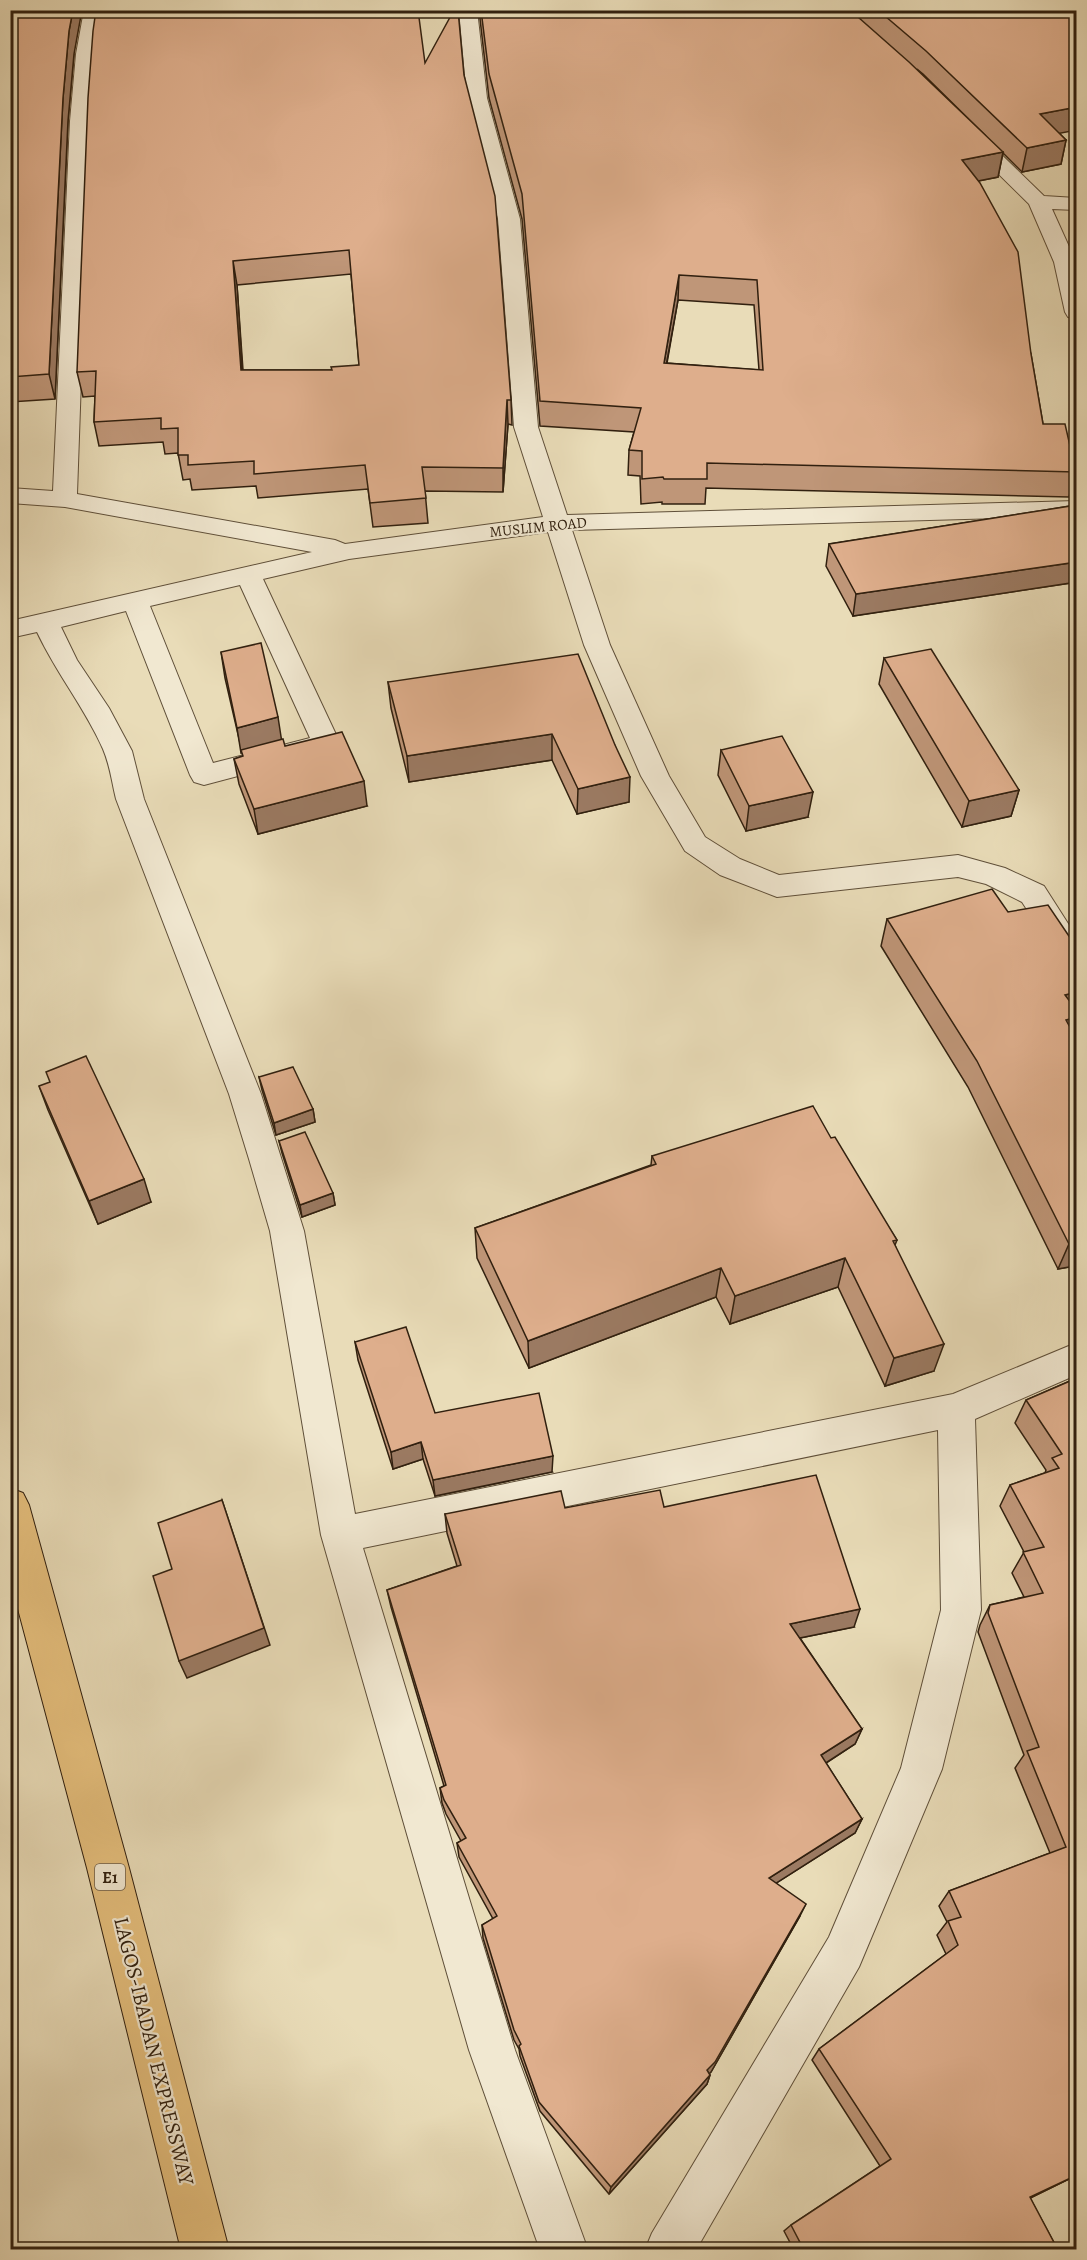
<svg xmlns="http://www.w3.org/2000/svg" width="1087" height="2260" font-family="Alegreya,serif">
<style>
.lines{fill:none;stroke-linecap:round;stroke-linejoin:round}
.minor-casing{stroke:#5f4f39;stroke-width:2}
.highway-casing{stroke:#31200f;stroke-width:2}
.minor{fill:#f1e8d1;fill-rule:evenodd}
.highway{fill:#e4be7c;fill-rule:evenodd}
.wall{fill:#bf9678;stroke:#31200f;stroke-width:1.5;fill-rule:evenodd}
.shaded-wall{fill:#9b7a62;stroke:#31200f;stroke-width:1.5}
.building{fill:#deae8c;stroke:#31200f;stroke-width:1.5;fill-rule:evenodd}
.labels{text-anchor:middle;stroke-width:4.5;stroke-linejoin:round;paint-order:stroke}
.far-street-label{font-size:15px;fill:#31200f;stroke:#f1e8d1}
.shield{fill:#f1e8d1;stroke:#6b5c49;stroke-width:1.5}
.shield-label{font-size:16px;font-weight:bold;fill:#31200f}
.near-street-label{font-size:21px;fill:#31200f;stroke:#f1e8d1}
</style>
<rect width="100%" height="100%" fill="#e9dcb8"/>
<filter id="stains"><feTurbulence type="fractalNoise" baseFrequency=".00333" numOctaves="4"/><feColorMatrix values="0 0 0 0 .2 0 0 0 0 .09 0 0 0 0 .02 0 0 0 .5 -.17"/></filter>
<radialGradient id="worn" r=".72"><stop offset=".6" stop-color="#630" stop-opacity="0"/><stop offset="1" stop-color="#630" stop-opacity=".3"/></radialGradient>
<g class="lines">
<defs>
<g id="minor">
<path d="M84,10H102L95,54L90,121L77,494L335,540L345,544L543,517L514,427L498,219L467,98L459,10H477L487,98L520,219L538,427L567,515L1076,501V516L572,530L610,645L669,776L705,837L740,859L779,875L958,855L1005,868L1044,886L1076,936V972L1065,968L1022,902L986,884L958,877L777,897L720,875L685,851L641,776L584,645L548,532L349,559L263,579L340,743L336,750L204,785L194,782L190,775L126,611L61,627L77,660L109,708L132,751L144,799L261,1094L304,1231L355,1514L953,1394L1076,1343V1375L975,1419L981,1610L942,1769L859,1967L696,2250H645L652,2233L829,1937L901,1768L941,1610L938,1430L363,1548L515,2050L588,2250H540L469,2050L321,1535L270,1231L249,1159L229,1094L116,799C112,783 110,765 103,749C85,708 56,673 37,632L10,638V621L312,552L65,507L10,503V488L53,491L70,121L76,54ZM240,585L310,738L213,763L150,606Z"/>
<polygon points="969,128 976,130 1044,196 1076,198 1076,210 1052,209 1076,262 1076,319 1068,317 1065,312 1054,262 1029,204 962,138 959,134 962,130"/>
</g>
<polygon id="highway" points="10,1488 23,1493 29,1505 129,1868 229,2250 181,2250 87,1868 10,1579"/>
</defs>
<use href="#minor" class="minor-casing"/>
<use href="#highway" class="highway-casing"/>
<use href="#minor" class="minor"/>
<use href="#highway" class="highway"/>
</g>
<g class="wall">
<polygon points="10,10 74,54 68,121 55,399 10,402"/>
<path d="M479,10H1077L1059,133L1066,140L1061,164L1022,172L1003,153L998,177L978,181L1031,354L1043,424L1076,472L1069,497L706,488L705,504H662V502L641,504L640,476L628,475L629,450L634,432L540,426L522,219L489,98ZM917,69L923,74L986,136ZM678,300L754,305L759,370L667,363Z"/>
<path d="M425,63L464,75L511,400L512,425L508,424L503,492L425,491L428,523L373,527L368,489L258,498L256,486L192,490L190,479L183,480L178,453L165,454L163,442L99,446L94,422L95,396L83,397L77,372ZM351,274L359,365L332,370H243L237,285Z"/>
<polygon points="1077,505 1077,582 853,616 826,566 829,544"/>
<polygon points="221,652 282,740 285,746 367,806 258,834 239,784 234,759 243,756 225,678"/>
<polygon points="884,658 1019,790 1011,816 962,827 879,684"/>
<polygon points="388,682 615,745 629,802 577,814 552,760 409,782 391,708"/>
<polygon points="721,750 808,817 746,831 718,775"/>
<polygon points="1008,912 1077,943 1077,1024 1073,1034 1077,1040 1077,1280 1069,1267 1058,1269 968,1087 881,946 887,919"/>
<polygon points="1077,916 1077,933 1073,927"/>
<polygon points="259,1077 313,1109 315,1122 276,1135 262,1090"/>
<polygon points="39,1086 151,1202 98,1224 48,1110"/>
<polygon points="831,1138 897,1240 895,1245 934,1371 885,1386 838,1287 730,1324 716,1297 529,1368 477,1258 475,1228 651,1165 652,1156"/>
<polygon points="279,1141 333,1193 335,1205 302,1217 282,1153"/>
<polygon points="355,1342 435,1413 552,1472 435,1496 423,1459 393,1469 358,1360"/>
<polygon points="1077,1378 1077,2175 1030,2198 1058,2250 794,2250 784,2231 791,2225 880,2166 812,2060 819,2049 946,1954 937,1935 947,1922 939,1906 949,1891 1050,1853 1015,1768 1024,1755 978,1632 980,1625 990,1605 1024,1597 1012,1573 1024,1552 1000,1506 1010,1485 1045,1473 1046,1470 1015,1423 1026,1400"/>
<polygon points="664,1507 854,1627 800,1638 862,1729 855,1744 826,1763 862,1819 855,1833 776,1883 800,1916 711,2072 709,2073 710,2075 707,2084 609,2194 540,2111 520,2056 519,2049 514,2040 483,1938 482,1925 493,1919 459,1857 457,1843 461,1841 446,1814 442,1803 440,1788 444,1786 391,1607 387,1590 457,1566 447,1533 445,1514 565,1508"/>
</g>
<g class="shaded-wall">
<polygon points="73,10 82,10 74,54 68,121 55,399 49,374 63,98 69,31"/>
<polygon points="1077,107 1077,130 1035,138 1040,114"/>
<polygon points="1066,140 1061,164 1022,172 1027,148"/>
<polygon points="1003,152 998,177 958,185 962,160"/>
<polygon points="233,261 237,285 244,395 241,370"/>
<polygon points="679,275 678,300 662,388 664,363"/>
<polygon points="507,400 508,424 503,492 503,468"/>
<polygon points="1077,562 1077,582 853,616 856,594"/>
<polygon points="278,717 282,743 241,753 237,728"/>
<polygon points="552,734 552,760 409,782 407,756"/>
<polygon points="630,777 629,802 577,814 578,789"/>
<polygon points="364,781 367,806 258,834 254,809"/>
<polygon points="1019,790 1011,816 962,827 969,801"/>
<polygon points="813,792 808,817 746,831 749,806"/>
<polygon points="1077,992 1077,1016 1065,995"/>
<polygon points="1077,1017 1077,1024 1070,1043 1066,1020"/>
<polygon points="313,1109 315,1122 276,1135 274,1123"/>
<polygon points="144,1179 151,1202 98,1224 89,1201"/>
<polygon points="333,1193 335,1205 302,1217 300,1205"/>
<polygon points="1077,1243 1077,1248 1069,1267 1058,1269 1069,1244"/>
<polygon points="845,1258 838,1287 730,1324 735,1296"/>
<polygon points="721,1268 716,1297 529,1368 528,1341"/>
<polygon points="944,1344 934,1371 885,1386 894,1358"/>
<polygon points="421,1442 423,1459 393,1469 391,1452"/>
<polygon points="553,1456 552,1472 435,1496 433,1480"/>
<polygon points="222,1500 270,1645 187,1678 179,1661"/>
<polygon points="860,1609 854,1627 785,1641 790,1624"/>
<polygon points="862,1729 855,1744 815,1770 821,1755"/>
<polygon points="862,1819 855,1833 764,1891 769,1878"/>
<polygon points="806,1904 800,1916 711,2072 703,2080 707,2070"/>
<polygon points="710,2075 707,2084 609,2194 611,2187"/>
<polygon points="1077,2175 1016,2205 1030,2197"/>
</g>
<g class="building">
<polygon points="10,10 73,10 69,31 63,98 49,374 10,377"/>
<path d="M96,10H418L425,63L454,10H458L464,75L495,196L511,400H507L503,468L422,467L426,498L370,503L365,465L254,474V461L188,465V455H178V428L161,429V418L94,422L96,371L77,372L88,98L93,31ZM349,250L359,365L331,367L332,370H241L233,261Z"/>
<path d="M481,10H850L909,62L1003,152L962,160L980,183L1018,252L1031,354L1043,424H1065L1076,472L707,463V479H664L663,477L642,479V451L629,450L641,408L540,401L522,194L489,74ZM679,275L757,280L763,370L664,363Z"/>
<polygon points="878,10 1077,10 1077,107 1040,114 1066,140 1027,148 926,51"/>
<polygon points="1077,505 1077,562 856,594 829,544"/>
<polygon points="261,643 278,717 237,728 221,652"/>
<polygon points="931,649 1019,790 969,801 884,658"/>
<polygon points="578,654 615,745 630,777 578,789 552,734 407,756 388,682"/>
<polygon points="342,732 364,781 254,809 234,759 243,756 241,750 283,739 285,746"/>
<polygon points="782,736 813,792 749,806 721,750"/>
<polygon points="992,889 1008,912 1048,905 1073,942 1077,943 1077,992 1065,995 1077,1011 1077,1017 1066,1020 1077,1040 1077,1243 1069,1244 977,1061 887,919"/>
<polygon points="86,1056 144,1179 89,1201 39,1086 50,1082 46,1072"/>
<polygon points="293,1067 313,1109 274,1123 259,1077"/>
<polygon points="813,1106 831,1138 835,1137 897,1240 893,1241 944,1344 894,1358 845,1258 735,1296 721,1268 528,1341 475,1228 656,1164 652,1156"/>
<polygon points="305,1132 333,1193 300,1205 279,1141"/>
<polygon points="406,1327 435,1413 539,1393 553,1456 433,1480 421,1442 391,1452 355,1342"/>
<polygon points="1077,1378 1077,2175 1030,2197 1058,2250 804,2250 791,2225 891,2159 819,2049 958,1945 948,1921 961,1917 949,1891 1066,1847 1027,1751 1039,1747 988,1613 990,1605 1043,1593 1023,1552 1044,1547 1010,1485 1059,1468 1052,1458 1062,1454 1026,1400"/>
<polygon points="816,1475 860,1609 790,1624 862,1729 821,1755 862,1819 769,1878 806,1904 715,2062 707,2070 710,2075 611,2187 539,2102 519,2046 521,2044 514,2030 482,1925 497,1916 457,1843 466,1838 444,1800 440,1788 446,1785 387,1590 461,1565 445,1514 561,1491 565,1508 660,1490 664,1507"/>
<polygon points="222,1500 264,1628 179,1661 153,1576 172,1569 158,1523"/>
</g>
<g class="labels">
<g class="far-street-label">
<text transform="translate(538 527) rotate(-6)" y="5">MUSLIM ROAD</text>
</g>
<rect class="shield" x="95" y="1864" width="30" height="26" rx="4.5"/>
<g class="shield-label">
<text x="110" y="1883">E1</text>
</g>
<g class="near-street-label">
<text transform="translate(154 2051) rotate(76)" y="7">LAGOS-IBADAN EXPRESSWAY</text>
</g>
</g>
<rect width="1087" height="2260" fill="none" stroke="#e9dcb8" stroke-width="36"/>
<rect x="12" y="12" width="1063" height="2236" fill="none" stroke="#31200f" stroke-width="3"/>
<rect x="18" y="18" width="1051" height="2224" fill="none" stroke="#31200f" stroke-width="1.5"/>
<rect width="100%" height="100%" filter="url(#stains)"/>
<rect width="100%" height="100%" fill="url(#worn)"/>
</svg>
